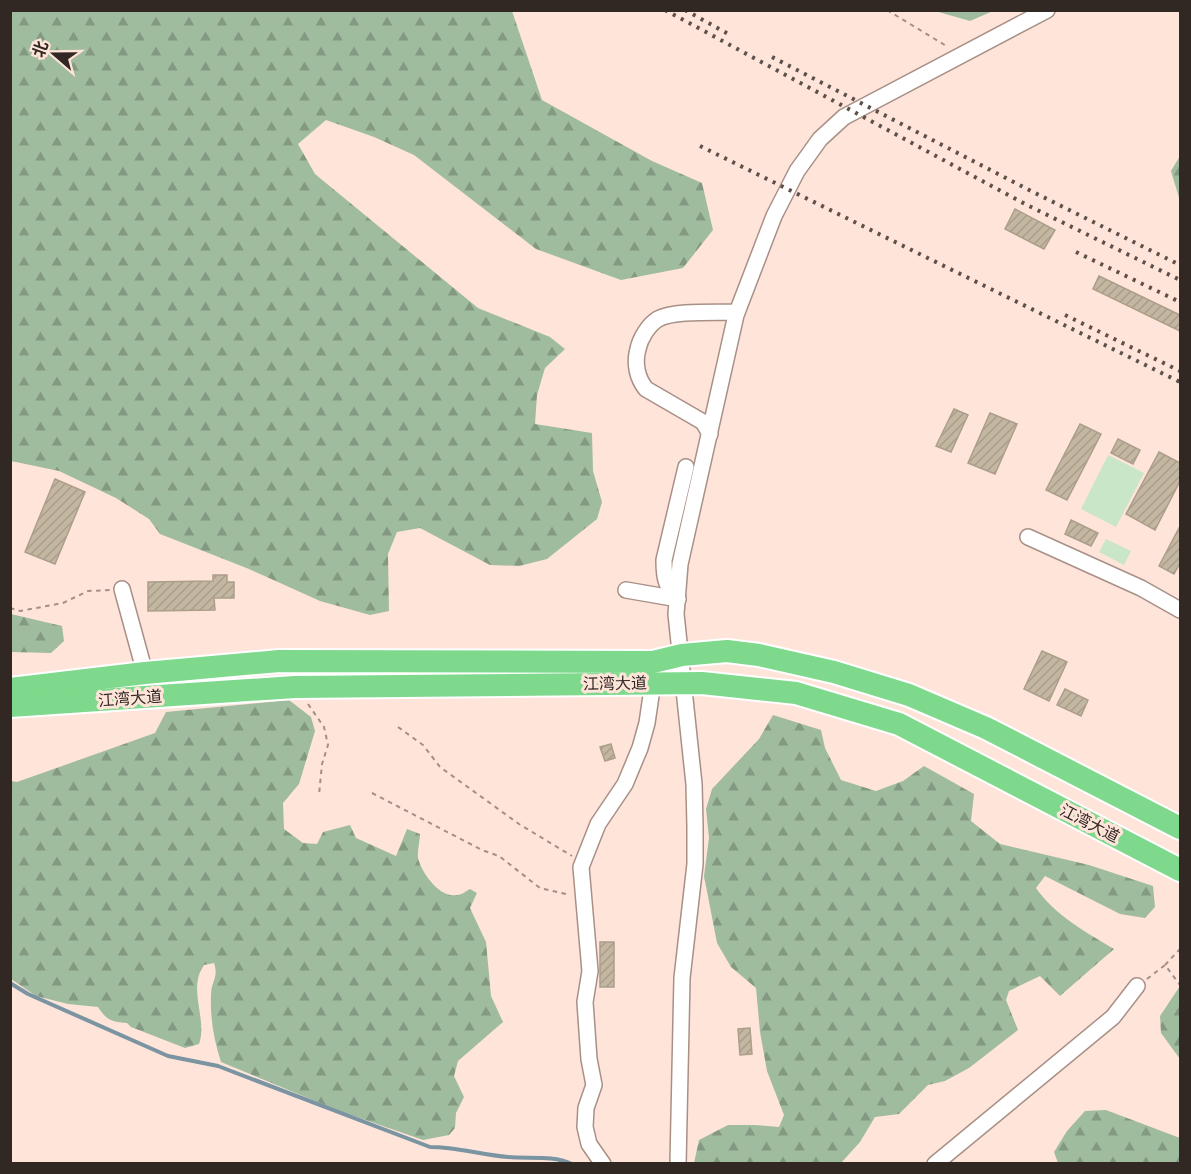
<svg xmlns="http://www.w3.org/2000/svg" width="1191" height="1174" font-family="Quicksand,'Noto Sans SC',sans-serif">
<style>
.green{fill:#c9e6c8}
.forest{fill:url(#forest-firs)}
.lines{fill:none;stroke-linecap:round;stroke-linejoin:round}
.stream{stroke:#7a94a1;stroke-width:4}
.building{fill:url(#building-hatch);stroke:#ab9e8a;stroke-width:1.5}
.minor-casing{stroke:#a89087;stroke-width:18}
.highway-casing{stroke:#fff;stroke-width:26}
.path{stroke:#a38f88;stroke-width:2;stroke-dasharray:4.5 4.5;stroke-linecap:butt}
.minor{stroke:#fff;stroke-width:15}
.highway{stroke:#7fd98c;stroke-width:22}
.rail{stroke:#5d504a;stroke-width:4;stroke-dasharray:3 6;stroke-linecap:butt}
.labels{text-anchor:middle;stroke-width:6;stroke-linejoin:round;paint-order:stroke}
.street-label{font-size:16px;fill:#312723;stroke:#ffe4da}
</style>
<defs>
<pattern id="forest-firs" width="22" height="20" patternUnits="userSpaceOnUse" patternTransform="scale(1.5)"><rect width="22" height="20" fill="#a0bc9f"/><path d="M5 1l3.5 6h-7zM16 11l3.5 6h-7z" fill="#839981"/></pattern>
<pattern id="building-hatch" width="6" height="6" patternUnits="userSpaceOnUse" patternTransform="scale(1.5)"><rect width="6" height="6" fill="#c4b7a2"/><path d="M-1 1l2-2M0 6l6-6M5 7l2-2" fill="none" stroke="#a99d8b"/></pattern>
</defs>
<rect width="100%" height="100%" fill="#ffe4da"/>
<g class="green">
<polygon points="1108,455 1144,473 1116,527 1081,509"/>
<polygon points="1106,539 1131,551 1124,565 1099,552"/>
</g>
<g class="forest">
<polygon points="11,10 512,11 542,100 652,161 702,183 713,230 683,268 621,280 536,249 414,155 374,137 326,120 298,144 315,174 478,308 550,337 565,349 545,368 537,395 535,424 592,433 593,471 602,502 597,519 547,559 519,566 490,565 420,528 397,532 388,554 389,611 370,615 320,601 249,569 160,534 149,519 116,498 59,471 11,461"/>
<polygon points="935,11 993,11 970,21"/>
<polygon points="1180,156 1180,201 1171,171"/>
<polygon points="11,614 62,626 64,641 51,653 11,652"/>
<path d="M289,700L311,717L315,731L299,784L283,803L284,829L303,843L317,844L323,832L350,825L356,838L396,856L407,829L420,834C420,841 417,851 418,858C421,872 440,899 457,895C462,895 466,891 470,889L477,893L470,908L486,942L491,996L503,1022L458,1061L454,1076L464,1097L456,1113L455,1128L449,1135L423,1140L337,1110L221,1062C214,1040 210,1019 211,995C211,981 219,978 214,963L204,965C187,989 208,1019 199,1044L185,1048L131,1027L127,1023C112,1022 106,1020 98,1007L68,1004L36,996L11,979V781L17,782L155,733L166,712Z"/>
<path d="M773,715L821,730L825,748L841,780L876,791L903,781L924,766L974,794L971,821L1000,844L1089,865L1153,886L1155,907L1145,918L1120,914L1045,876L1036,888C1055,915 1085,932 1114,949L1060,996L1040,976L1009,991L1006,1000L1018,1030L969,1068L945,1081L928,1085L899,1114L875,1117L860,1142L841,1163H694L699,1140L728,1125H755L779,1127L784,1115L767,1071L760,1032L756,988L731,967L717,943L704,876L709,838L706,809L712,789L759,739Z"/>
<polygon points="1180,986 1180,1059 1161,1033 1160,1016"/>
<polygon points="1106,1110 1180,1138 1180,1163 1058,1163 1054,1152 1067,1131 1085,1111"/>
</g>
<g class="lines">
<path class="stream" d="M10,983L28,994L168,1056L218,1066L430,1147C457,1147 482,1155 508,1157C530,1159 552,1155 572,1164"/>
</g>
<g class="building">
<polygon points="1015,209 1055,230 1044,249 1005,229"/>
<polygon points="1099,276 1180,315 1180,331 1093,289"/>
<polygon points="954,409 968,415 951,452 936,446"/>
<polygon points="990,413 1017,424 995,474 968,463"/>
<polygon points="1080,424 1101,434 1067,500 1046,490"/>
<polygon points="1118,439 1140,450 1133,464 1111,453"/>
<polygon points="1159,452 1180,463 1180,481 1155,530 1126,514"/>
<polygon points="55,479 85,492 55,564 25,552"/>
<polygon points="1071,520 1098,533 1091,546 1065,534"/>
<polygon points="1180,526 1180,563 1174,574 1159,566"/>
<polygon points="213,575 227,575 227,582 234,582 234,598 214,598 215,610 148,611 148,582 213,581"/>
<polygon points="1042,651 1067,662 1049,701 1024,689"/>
<polygon points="1065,689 1088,700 1081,716 1057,705"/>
<polygon points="611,744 615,758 605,761 600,747"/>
<rect x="600" y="942" width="14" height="45"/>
<polygon points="750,1028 752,1054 740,1055 738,1029"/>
</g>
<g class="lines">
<defs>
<g id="minor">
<path d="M710,434L703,422L646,389C637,378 634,363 638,349C640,339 648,325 658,319C675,310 717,313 737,312"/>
<polyline points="1028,537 1141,588 1180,610"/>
<polyline points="122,589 145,673"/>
<polyline points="626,590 678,599"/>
<path d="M678,599C665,588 664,575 664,560L686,467"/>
<polyline points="603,1164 589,1144 585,1127 586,1108 594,1085 589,1059 585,1002 590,971 581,867 598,824 625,784 640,748 647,723 653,682 680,658"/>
<polyline points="678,1164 682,978 695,864 695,826 694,784 676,614 680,564 736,315 774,216 797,171 820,139 844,117 1047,10"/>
<polyline points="935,1164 1113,1017 1137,986"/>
</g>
<g id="highway">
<polyline points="10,689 145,673 279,661 653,662 682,655 727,651 759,655 834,672 909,695 986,728 1180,828"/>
<polyline points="10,706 295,687 702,683 796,693 899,724 1180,870"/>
</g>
</defs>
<use href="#minor" class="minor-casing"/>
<use href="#highway" class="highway-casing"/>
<g class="path">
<polyline points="887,10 948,47"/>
<polyline points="10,608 20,611 63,603 88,591 110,590"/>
<polyline points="308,704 324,727 328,745 322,764 319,795"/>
<polyline points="398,727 423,745 440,767 519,824 572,856"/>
<polyline points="372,793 482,850 499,856 540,888 570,895"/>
<polyline points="1165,965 1180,949"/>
<polyline points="1147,979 1165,965 1180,985"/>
</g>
<use href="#minor" class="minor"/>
<use href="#highway" class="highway"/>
<g class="rail">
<polyline points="665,10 1025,204 1180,280"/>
<polyline points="685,10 732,36"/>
<polyline points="772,57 1033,192 1180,265"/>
<polyline points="700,146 1180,382"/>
<polyline points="1076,252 1180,302"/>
<polyline points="1065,315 1180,371"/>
</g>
</g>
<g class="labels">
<g class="street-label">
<text transform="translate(615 683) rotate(-1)" y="6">江湾大道</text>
<text transform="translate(130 698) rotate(-4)" y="6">江湾大道</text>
<text transform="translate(1090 823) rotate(27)" y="6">江湾大道</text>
</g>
</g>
<rect width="1191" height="1174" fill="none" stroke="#312723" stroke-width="24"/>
<g transform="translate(54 54) rotate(290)" stroke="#ffe4da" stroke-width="4.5" paint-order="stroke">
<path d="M0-4.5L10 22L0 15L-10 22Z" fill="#312723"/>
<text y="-9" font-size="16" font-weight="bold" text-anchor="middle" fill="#312723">北</text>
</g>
</svg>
